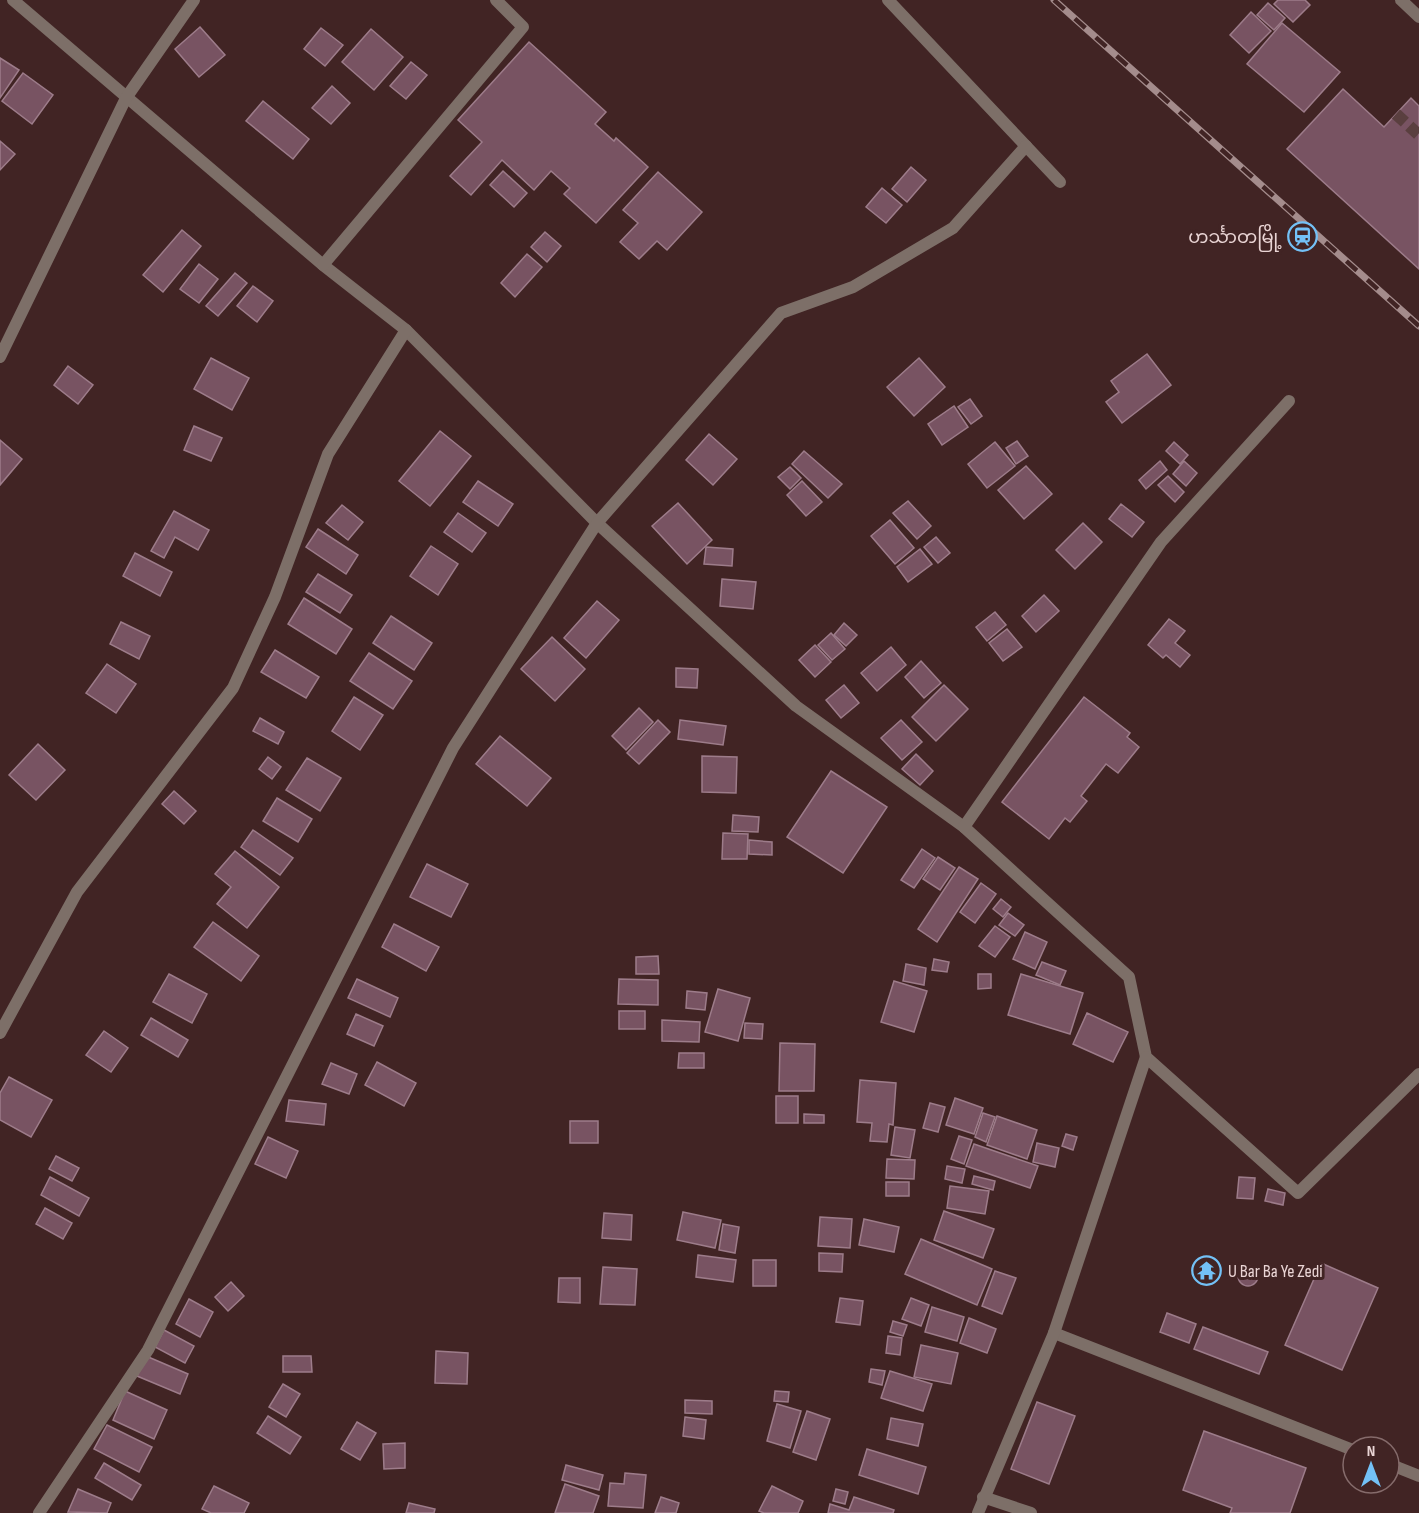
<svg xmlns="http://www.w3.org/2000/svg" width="1419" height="1513" font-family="'Sofia Sans Condensed','Noto Sans Myanmar',sans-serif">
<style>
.building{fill:#785362;stroke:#9d7c8a;stroke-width:1.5}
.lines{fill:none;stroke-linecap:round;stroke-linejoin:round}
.street-tunnel{stroke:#5a3f3f;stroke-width:12;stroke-dasharray:12 6;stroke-linecap:butt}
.street{stroke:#7d6f68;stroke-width:12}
.rail-casing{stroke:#a48c8c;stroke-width:7}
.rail{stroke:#412424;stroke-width:4.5;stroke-dasharray:14;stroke-linecap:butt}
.labels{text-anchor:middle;stroke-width:6;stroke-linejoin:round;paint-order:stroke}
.poi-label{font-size:18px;fill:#ead5d5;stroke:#412424;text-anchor:end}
</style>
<rect width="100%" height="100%" fill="#412424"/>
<g class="building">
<polygon points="1278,0 1305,0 1310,5 1293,22 1274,4"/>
<polygon points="1268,3 1285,18 1274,30 1257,15"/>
<polygon points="1251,12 1271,31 1249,53 1230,35"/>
<polygon points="1282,23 1340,72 1304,112 1247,64"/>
<polygon points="200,27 225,55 199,77 175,49"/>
<polygon points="321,28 343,45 325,66 304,49"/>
<polygon points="371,29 403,57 374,90 342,62"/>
<polygon points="529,42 606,112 595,124 614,141 616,138 648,167 596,223 564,194 570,188 551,171 534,190 502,160 471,195 450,176 482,142 458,120"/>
<polygon points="0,58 19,70 0,98"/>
<polygon points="411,62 427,75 406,99 390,86"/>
<polygon points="23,73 53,95 32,124 2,101"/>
<polygon points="332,86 350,103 331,124 312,108"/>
<polygon points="1343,89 1384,127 1411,98 1419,106 1419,269 1287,149"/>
<polygon points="263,101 309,139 293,159 246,121"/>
<polygon points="0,141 15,154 0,170"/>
<polygon points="911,167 926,180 907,202 892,189"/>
<polygon points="503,171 527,193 514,207 490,185"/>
<polygon points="658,172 702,212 667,250 657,241 639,259 620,242 638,223 623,210"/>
<polygon points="882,188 902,205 886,223 866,207"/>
<polygon points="182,230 201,246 163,292 143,275"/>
<polygon points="545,232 561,246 547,262 531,247"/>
<polygon points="527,254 542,267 515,297 501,283"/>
<polygon points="199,264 218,279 199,303 180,289"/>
<polygon points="235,273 247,283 218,316 206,306"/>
<polygon points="253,286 273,301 257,322 237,306"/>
<polygon points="1147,354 1171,385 1122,423 1106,402 1119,392 1111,381"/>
<polygon points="211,358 249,378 232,410 194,389"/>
<polygon points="919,358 945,387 914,416 887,387"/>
<polygon points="68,366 93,385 78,404 54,385"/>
<polygon points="970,399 982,416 971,424 958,407"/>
<polygon points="954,406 968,427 942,445 928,424"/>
<polygon points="194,426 222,438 211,461 184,450"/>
<polygon points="440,431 471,456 430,506 399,481"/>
<polygon points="709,434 737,459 713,485 686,460"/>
<polygon points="0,440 22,459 0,485"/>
<polygon points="1017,441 1028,456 1016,464 1006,448"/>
<polygon points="995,442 1015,466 987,488 968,464"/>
<polygon points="1174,442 1188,455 1180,464 1166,451"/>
<polygon points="804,451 842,484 828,498 792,464"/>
<polygon points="1160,461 1167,470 1146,489 1139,480"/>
<polygon points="1184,461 1197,473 1186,486 1173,474"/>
<polygon points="1026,466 1052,494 1024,519 998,490"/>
<polygon points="790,467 801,478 790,489 778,477"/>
<polygon points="1168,476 1184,492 1175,502 1158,485"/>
<polygon points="478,481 513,504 498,526 463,502"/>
<polygon points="802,481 822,502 806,516 787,495"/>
<polygon points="908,501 931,526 917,539 893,513"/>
<polygon points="678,503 712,540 687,564 652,526"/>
<polygon points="1121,504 1144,522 1132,537 1109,519"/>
<polygon points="342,505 363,522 348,540 326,523"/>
<polygon points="174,511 209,530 198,550 175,537 164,558 151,551"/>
<polygon points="458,513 486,533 472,552 444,532"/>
<polygon points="890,520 914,548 895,564 871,536"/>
<polygon points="1083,523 1102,542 1075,569 1056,550"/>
<polygon points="318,529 358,555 346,574 306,547"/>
<polygon points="936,537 950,553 938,563 924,547"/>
<polygon points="431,546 458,564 438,595 410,576"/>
<polygon points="706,547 733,549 732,566 704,564"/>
<polygon points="920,549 932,564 908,582 897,567"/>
<polygon points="135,553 172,572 160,596 123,576"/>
<polygon points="318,574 352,595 340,613 306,592"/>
<polygon points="722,579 756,582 753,609 720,606"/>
<polygon points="1044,595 1059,611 1036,632 1022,616"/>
<polygon points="304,598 352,629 336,654 288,624"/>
<polygon points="597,601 619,620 586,658 564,638"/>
<polygon points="995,612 1006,625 987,641 976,627"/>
<polygon points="391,616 432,643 414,670 373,643"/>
<polygon points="1169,619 1185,631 1175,643 1190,655 1180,667 1166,655 1163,658 1148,645"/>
<polygon points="121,622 150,636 139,659 110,644"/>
<polygon points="844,623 857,635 846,646 834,635"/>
<polygon points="1007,629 1022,647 1003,661 989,643"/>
<polygon points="831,633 845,649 832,660 818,645"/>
<polygon points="552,637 585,669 555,701 521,669"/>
<polygon points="815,645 831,662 815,677 799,660"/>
<polygon points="891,647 906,665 877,691 861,673"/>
<polygon points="275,650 319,677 306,698 261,672"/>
<polygon points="369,653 412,681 393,709 350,681"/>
<polygon points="921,661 941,683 924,698 905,677"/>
<polygon points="107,664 136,684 116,713 86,693"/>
<polygon points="676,668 698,669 697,688 676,687"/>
<polygon points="844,685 859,703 841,718 826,700"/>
<polygon points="944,685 968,709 936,741 912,717"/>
<polygon points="354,697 383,715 360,750 332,731"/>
<polygon points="1084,697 1130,733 1127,737 1139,747 1118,773 1106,764 1081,796 1087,801 1070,822 1065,818 1049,839 1002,802"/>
<polygon points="639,708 653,722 626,750 612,736"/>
<polygon points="260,718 284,732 278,744 253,731"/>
<polygon points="658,720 670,732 639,764 627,753"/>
<polygon points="680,720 726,726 723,745 678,739"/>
<polygon points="901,720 922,742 902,760 881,738"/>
<polygon points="500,736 551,778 527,806 476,764"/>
<polygon points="38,744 65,770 36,800 9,775"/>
<polygon points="916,754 933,771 920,785 902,769"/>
<polygon points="702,756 737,757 736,793 702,792"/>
<polygon points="268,757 281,767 272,779 259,769"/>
<polygon points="307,758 341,778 320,811 286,790"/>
<polygon points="831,771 887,807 843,873 787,837"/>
<polygon points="174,791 196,811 184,824 162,804"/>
<polygon points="277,798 312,819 298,842 263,821"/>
<polygon points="733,815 759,817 758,832 732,831"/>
<polygon points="253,830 293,858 280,875 241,847"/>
<polygon points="723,833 748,834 747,859 722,859"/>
<polygon points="749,840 772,842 772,855 749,854"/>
<polygon points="922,849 935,858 914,888 901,880"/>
<polygon points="235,851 279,887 247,928 217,904 231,887 215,874"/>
<polygon points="938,857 955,868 940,890 923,879"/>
<polygon points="427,864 468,884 451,917 410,897"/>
<polygon points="959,867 978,879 937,942 918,929"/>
<polygon points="981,883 996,894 975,923 960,912"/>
<polygon points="1001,899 1011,907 1003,917 993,909"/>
<polygon points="1008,913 1024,925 1015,936 999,925"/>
<polygon points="213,922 259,956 241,981 194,947"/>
<polygon points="394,924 439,947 426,971 382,947"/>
<polygon points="995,926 1010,937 995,957 979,946"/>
<polygon points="1025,932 1047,942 1035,969 1013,959"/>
<polygon points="658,956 659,974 636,974 636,957"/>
<polygon points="934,959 949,962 947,972 932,970"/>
<polygon points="1042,962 1066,971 1060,985 1036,975"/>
<polygon points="906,964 926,968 924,985 903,981"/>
<polygon points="169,974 207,994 192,1023 153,1002"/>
<polygon points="978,974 991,974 991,988 978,989"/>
<polygon points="1021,974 1083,993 1070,1034 1008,1015"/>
<polygon points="357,979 398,998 390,1017 348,998"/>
<polygon points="619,979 658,980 658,1005 618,1004"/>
<polygon points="894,981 927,991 914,1032 881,1022"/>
<polygon points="718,989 750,998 738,1041 705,1032"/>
<polygon points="687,991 707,993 705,1010 686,1008"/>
<rect x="619" y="1011" width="26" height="18"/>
<polygon points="1087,1013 1128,1032 1113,1062 1073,1044"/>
<polygon points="356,1014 383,1026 374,1046 347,1034"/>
<polygon points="151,1018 188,1040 178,1057 141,1035"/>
<polygon points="662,1020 700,1022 699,1042 662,1041"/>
<polygon points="745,1023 763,1024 762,1039 744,1038"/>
<polygon points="104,1031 128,1048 111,1072 86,1055"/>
<polygon points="780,1043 815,1044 814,1091 779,1091"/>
<polygon points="679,1053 704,1053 704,1068 678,1068"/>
<polygon points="377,1062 416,1083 404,1106 365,1085"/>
<polygon points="331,1063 357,1074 349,1094 322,1084"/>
<polygon points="9,1077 52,1100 31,1137 0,1120 0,1093"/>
<polygon points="860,1080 896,1083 893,1125 889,1124 887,1142 870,1141 872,1123 857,1122"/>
<rect x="776" y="1096" width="22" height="27"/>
<polygon points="955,1098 983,1108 974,1134 946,1125"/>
<polygon points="289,1100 326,1104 324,1125 286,1121"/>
<polygon points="930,1103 945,1107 938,1132 923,1128"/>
<polygon points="983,1113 995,1117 986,1142 975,1137"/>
<polygon points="804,1114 824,1115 824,1123 804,1123"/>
<polygon points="997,1116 1037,1130 1027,1159 987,1145"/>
<rect x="570" y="1121" width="28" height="22"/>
<polygon points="895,1127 915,1130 910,1158 891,1155"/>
<polygon points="1066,1134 1077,1137 1073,1150 1062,1146"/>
<polygon points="959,1136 972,1140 964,1164 951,1159"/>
<polygon points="268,1137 298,1151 286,1178 255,1164"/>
<polygon points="1037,1143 1059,1148 1055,1167 1033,1162"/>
<polygon points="974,1144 1038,1166 1030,1188 966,1166"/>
<polygon points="56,1156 79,1168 72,1181 49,1169"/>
<polygon points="887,1159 915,1160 914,1179 886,1178"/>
<polygon points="947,1166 965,1169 962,1183 945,1179"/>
<polygon points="974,1176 995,1181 993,1190 972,1184"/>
<polygon points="50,1177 89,1198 79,1216 41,1195"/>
<polygon points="1239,1177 1255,1178 1253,1199 1237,1198"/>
<rect x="886" y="1182" width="23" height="14"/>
<polygon points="950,1186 989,1191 985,1214 947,1208"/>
<polygon points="1268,1189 1285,1193 1283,1205 1265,1201"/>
<polygon points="45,1208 72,1223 63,1239 36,1224"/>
<polygon points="944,1211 994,1229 983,1258 934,1240"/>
<polygon points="683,1212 721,1220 715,1248 677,1240"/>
<polygon points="604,1213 632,1215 631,1240 602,1238"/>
<polygon points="820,1217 852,1219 850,1248 818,1246"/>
<polygon points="864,1219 899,1227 894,1252 859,1245"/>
<polygon points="723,1224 739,1227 735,1253 719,1250"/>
<polygon points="921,1239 992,1269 977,1305 905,1274"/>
<polygon points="819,1253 843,1254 842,1272 819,1271"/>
<polygon points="698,1255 736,1260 733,1282 696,1277"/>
<rect x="753" y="1260" width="23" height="26"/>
<polygon points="1321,1263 1378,1288 1342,1370 1285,1345"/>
<circle cx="1248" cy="1276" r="10"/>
<polygon points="603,1267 637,1269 635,1305 600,1304"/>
<polygon points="995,1271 1016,1278 1002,1314 982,1306"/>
<polygon points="559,1278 580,1278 580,1303 558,1302"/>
<polygon points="231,1282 244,1296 228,1311 215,1297"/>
<polygon points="840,1298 863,1301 860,1325 836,1322"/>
<polygon points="911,1298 929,1305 921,1326 902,1319"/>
<polygon points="189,1299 213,1312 200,1337 176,1324"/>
<polygon points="932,1307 964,1317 957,1341 925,1332"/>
<polygon points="1167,1313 1196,1324 1189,1343 1160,1332"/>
<polygon points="969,1318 996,1329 987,1353 960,1343"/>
<polygon points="893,1321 907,1325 903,1336 890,1332"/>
<polygon points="1203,1327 1268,1352 1259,1374 1194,1349"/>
<polygon points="164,1330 194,1346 185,1363 155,1347"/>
<polygon points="888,1336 902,1338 900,1355 886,1353"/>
<polygon points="921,1345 958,1353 951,1384 914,1377"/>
<polygon points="436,1351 468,1353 467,1384 435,1383"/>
<polygon points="146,1356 188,1374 180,1394 137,1376"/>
<polygon points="283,1356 311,1356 312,1372 283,1372"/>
<polygon points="871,1369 885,1371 882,1385 869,1382"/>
<polygon points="890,1371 932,1384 923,1411 881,1398"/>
<polygon points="283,1384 300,1394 286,1417 269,1407"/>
<polygon points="125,1391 167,1410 154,1439 113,1420"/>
<polygon points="775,1391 789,1392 788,1402 774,1401"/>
<polygon points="685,1400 712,1401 712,1414 685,1413"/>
<polygon points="1037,1402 1075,1416 1049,1484 1011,1469"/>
<polygon points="777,1404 801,1411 790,1448 767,1441"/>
<polygon points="807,1411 830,1419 816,1460 793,1452"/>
<polygon points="268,1416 301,1437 290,1454 257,1433"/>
<polygon points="685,1417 706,1420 704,1439 683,1436"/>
<polygon points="891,1418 923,1424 918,1446 887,1439"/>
<polygon points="357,1422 376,1433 360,1460 341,1449"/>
<polygon points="107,1425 152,1447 139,1472 94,1449"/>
<polygon points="1204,1431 1306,1468 1290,1513 1230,1513 1232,1508 1183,1490"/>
<polygon points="405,1443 405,1468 384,1469 383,1444"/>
<polygon points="867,1449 926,1467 918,1494 859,1475"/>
<polygon points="104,1463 141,1485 132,1500 95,1478"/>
<polygon points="566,1465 603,1475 599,1490 562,1480"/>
<polygon points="625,1473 646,1475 643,1508 608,1506 610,1483 624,1484"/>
<polygon points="565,1484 599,1496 593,1513 555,1513"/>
<polygon points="214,1486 249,1503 244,1513 211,1513 202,1509"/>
<polygon points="772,1486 803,1501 798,1513 764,1513 759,1511"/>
<polygon points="78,1489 111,1503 107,1513 68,1512"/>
<polygon points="836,1489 848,1492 845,1504 833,1501"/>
<polygon points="661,1497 679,1503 676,1513 655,1513"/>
<polygon points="854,1497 894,1510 893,1513 828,1513 830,1504 849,1510"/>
<polygon points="409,1503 435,1509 434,1513 406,1513"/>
</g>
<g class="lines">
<polyline class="street-tunnel" points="1396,114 1419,135"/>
<g class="street">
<polyline points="13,0 323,265 406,330 597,523 796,706 964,827 1129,977 1146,1057 1298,1193 1419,1074"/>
<polyline points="888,0 1060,182"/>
<polyline points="1401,0 1419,17"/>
<polyline points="323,265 523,27 496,0"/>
<polyline points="0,357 126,98 194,0"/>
<polyline points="964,827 1161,542 1289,401"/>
<polyline points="0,1033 77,892 233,688 275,597 328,454 406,330"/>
<polyline points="1054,1333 1353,1450"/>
<polyline points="1389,1464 1419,1476"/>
<polyline points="983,1497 1031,1513"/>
<polyline points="39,1513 148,1350 453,748 597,523 781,313 853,287 953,228 1026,146"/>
<polyline points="978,1513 1054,1333 1146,1057"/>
</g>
<defs>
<polyline id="rail" points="1054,0 1419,326"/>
</defs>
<use href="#rail" class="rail-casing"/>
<use href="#rail" class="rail"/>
</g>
<defs>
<symbol id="station-ring" viewBox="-11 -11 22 22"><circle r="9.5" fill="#412424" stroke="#73c1f6" stroke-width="1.5"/><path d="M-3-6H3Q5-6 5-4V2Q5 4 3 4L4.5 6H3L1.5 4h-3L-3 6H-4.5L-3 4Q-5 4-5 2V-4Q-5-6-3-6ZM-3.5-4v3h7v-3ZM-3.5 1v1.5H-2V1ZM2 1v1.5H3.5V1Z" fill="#73c1f6"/></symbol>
<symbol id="temple-ring" viewBox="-11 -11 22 22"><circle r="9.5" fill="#412424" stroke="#73c1f6" stroke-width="1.5"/><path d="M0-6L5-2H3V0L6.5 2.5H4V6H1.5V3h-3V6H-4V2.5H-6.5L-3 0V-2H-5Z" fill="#73c1f6"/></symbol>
</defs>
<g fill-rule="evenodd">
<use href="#station-ring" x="1286" y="220" width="33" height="33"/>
<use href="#temple-ring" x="1190" y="1254" width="33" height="33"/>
</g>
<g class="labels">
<g class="poi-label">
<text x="1282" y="243">ဟင်္သာတမြို့</text>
<text x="1228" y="1277" text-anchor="start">U Bar Ba Ye Zedi</text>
</g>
</g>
<g transform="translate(1371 1465)"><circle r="28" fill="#412424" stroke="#856b6b" stroke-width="1.5"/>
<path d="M0-4.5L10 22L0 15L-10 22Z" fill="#73c1f6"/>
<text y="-9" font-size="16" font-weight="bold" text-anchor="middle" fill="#ead5d5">N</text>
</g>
</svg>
